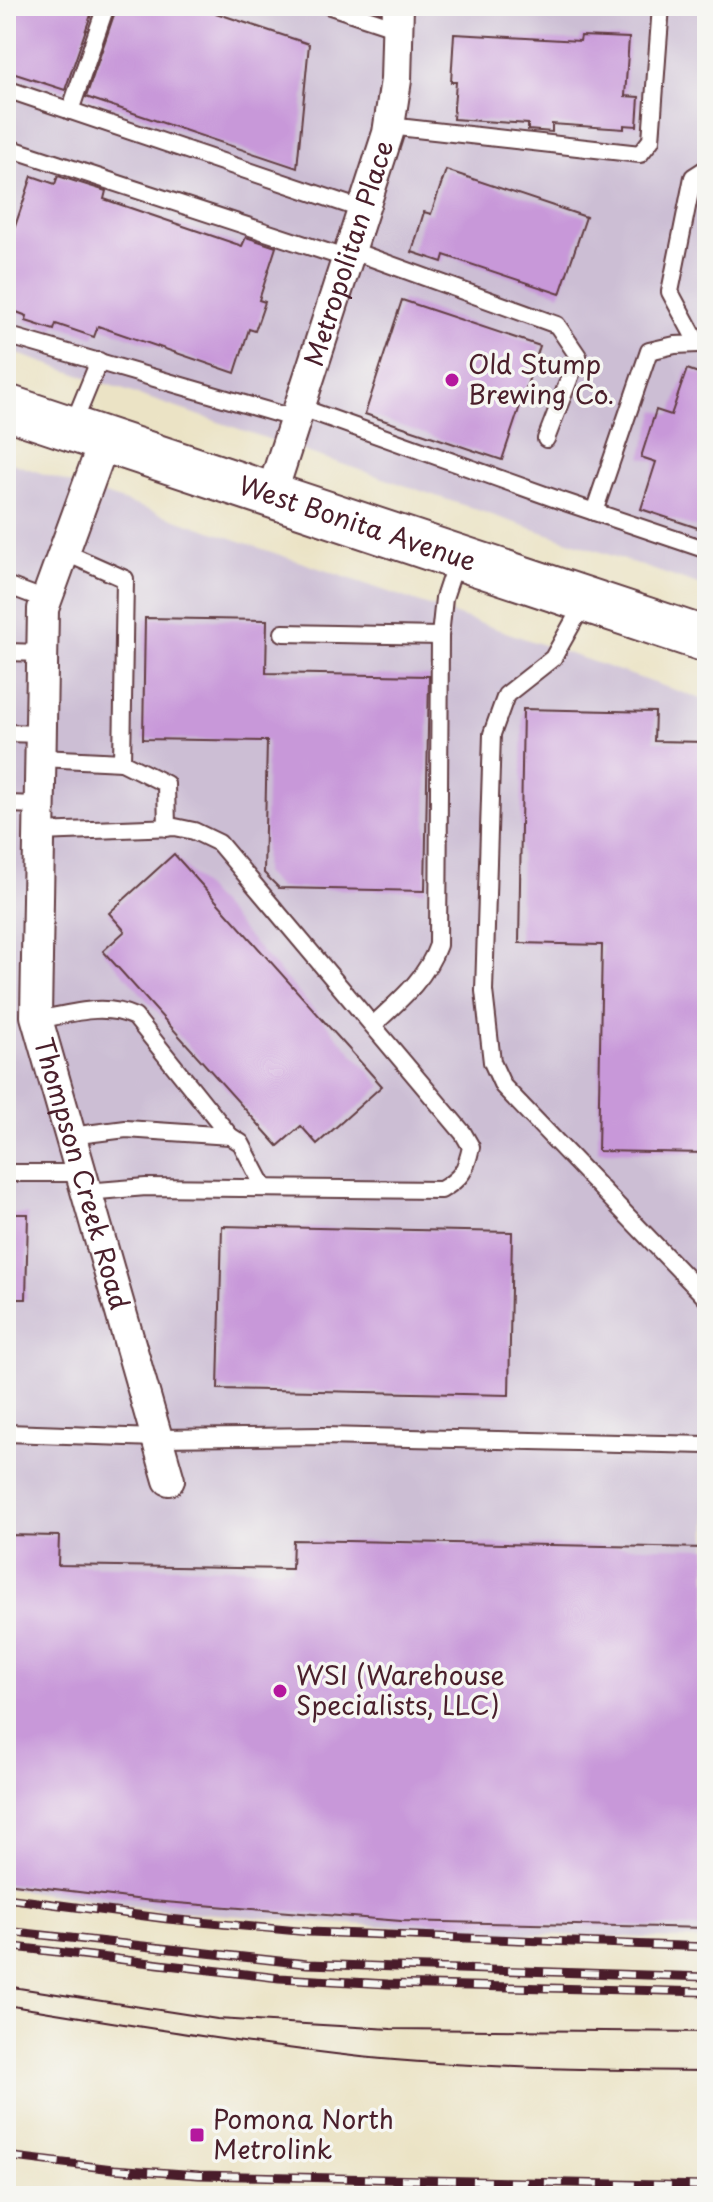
<svg xmlns="http://www.w3.org/2000/svg" width="713" height="2202" font-family="'Playpen Sans',sans-serif">
<style>
.industrial{fill:#ccbed4}
.building{fill:#c898d9}
.lines{fill:none;stroke-linecap:round;stroke-linejoin:round}
.lane-casing{stroke:#623c42;stroke-width:20}
.street-casing{stroke:#623c42;stroke-width:34}
.secondary-casing{stroke:#623c42;stroke-width:48}
.path{stroke:#623c42;stroke-width:5;stroke-dasharray:2 6;stroke-linecap:butt}
.lane{stroke:#fff;stroke-width:16}
.street{stroke:#fff;stroke-width:30}
.secondary{stroke:#fff;stroke-width:44}
.tram{stroke:#4a1f2b;stroke-width:2}
.rail-casing{stroke:#4a1f2b;stroke-width:9}
.rail{stroke:#f6f6f2;stroke-width:6;stroke-dasharray:18;stroke-linecap:butt}
.poi-dot{fill:#b5179e;stroke:#f6f6f2;stroke-width:3}
.labels{text-anchor:middle;stroke-width:7;stroke-linejoin:round;paint-order:stroke}
.street-label{font-size:26px;fill:#4a1f2b;stroke:#f6f6f2}
.poi-label{font-size:26px;fill:#4a1f2b;stroke:#f6f6f2;text-anchor:start}
</style>
<rect width="100%" height="100%" fill="#f6f6f2"/>
<filter id="ink" filterUnits="userSpaceOnUse"><feTurbulence type="fractalNoise" baseFrequency=".0125" numOctaves="2"/><feDisplacementMap in="SourceGraphic" scale="16" xChannelSelector="R" yChannelSelector="G"/><feConvolveMatrix kernelMatrix="1 2 1 2 8 2 1 2 1" color-interpolation-filters="sRGB"/></filter>
<filter id="wash" filterUnits="userSpaceOnUse"><feTurbulence type="fractalNoise" baseFrequency=".006" numOctaves="4" result="noise"/><feDisplacementMap in="SourceGraphic" scale="32" xChannelSelector="R" yChannelSelector="G"/><feGaussianBlur stdDeviation="1.8" result="paint"/><feColorMatrix in="noise" values="0 0 0 0 0 0 0 0 0 0 0 0 0 0 0 0 0 1.4 0 .05"/><feComposite in="paint" operator="in"/></filter>
<g filter="url(#wash)">
<rect width="100%" height="100%" fill="#ebe3c5"/>
<g class="industrial">
<polygon points="6,6 707,6 707,588 6,350"/>
<polygon points="6,461 707,701 707,1940 481,1932 319,1922 152,1909 6,1888"/>
</g>
<g id="blocks">
<g class="building">
<polygon points="6,6 94,6 65,90 6,71"/>
<polygon points="117,6 195,6 309,44 297,168 86,97"/>
<polygon points="454,34 580,41 581,36 629,38 625,96 639,97 637,126 624,125 624,129 552,124 552,132 528,130 528,124 453,119 456,82 451,82"/>
<polygon points="446,170 586,217 560,294 444,255 442,262 412,252 424,212 431,214"/>
<polygon points="32,176 55,184 58,176 106,191 104,199 242,246 246,237 276,247 259,300 265,302 255,331 249,329 235,373 98,326 94,337 56,324 54,330 26,321 27,316 6,308 6,253"/>
<polygon points="402,300 540,346 502,460 365,414"/>
<polygon points="687,369 707,376 707,531 641,509 656,462 641,457 656,410 671,415"/>
<polygon points="145,618 267,620 266,673 429,676 425,891 279,888 264,873 267,741 143,739"/>
<polygon points="523,709 655,712 654,741 707,742 707,1153 598,1151 602,945 519,943"/>
<polygon points="174,854 382,1086 317,1144 301,1126 278,1146 103,951 125,931 109,913"/>
<polygon points="6,1214 28,1214 26,1299 6,1299"/>
<polygon points="222,1226 512,1232 509,1395 218,1389"/>
<polygon points="6,1535 59,1536 58,1565 292,1569 293,1540 707,1548 707,1928 401,1921 152,1901 6,1883"/>
</g>
</g>
</g>
<g filter="url(#ink)">
<use href="#blocks" fill-opacity="0" stroke="#623c42" stroke-width="2"/>
<g class="lines">
<defs>
<g id="lane">
<polyline points="330,6 397,28"/>
<polyline points="6,89 364,210"/>
<polyline points="70,111 106,6"/>
<polyline points="389,126 640,154 651,140 661,6"/>
<polyline points="6,147 348,259"/>
<polyline points="350,250 557,325 578,356 546,439"/>
<polyline points="6,335 296,419"/>
<polyline points="299,407 559,500 707,550"/>
<polyline points="72,427 99,361"/>
<polyline points="594,512 649,351 675,345 698,344 670,292 693,177 707,168"/>
<polyline points="6,585 46,600"/>
<polyline points="585,601 553,658 506,695 492,734 484,991 492,1062 503,1086 707,1299"/>
<polyline points="283,633 440,636"/>
<polyline points="6,652 42,653"/>
<polyline points="6,733 41,734"/>
<polyline points="41,758 122,762 125,579 64,552"/>
<polyline points="122,762 166,784 167,828"/>
<polyline points="6,804 39,805"/>
<path d="M39,832L175,827L194,831L219,843L463,1133L471,1147C466,1170 462,1178 441,1190L146,1187L86,1192"/>
<path d="M37,1020C70,1014 103,1002 135,1017L230,1136"/>
<path d="M373,1025C399,1001 426,979 438,945L440,636L444,598L457,559"/>
<polyline points="70,1136 126,1129 230,1136 241,1143 264,1187"/>
<polyline points="6,1173 81,1173"/>
<polyline points="6,1433 157,1438 322,1436 707,1445"/>
</g>
<g id="street">
<path id="s1" d="M105,439L43,609L36,1016L169,1480"/>
<path id="s2" d="M271,495L388,133L396,80L398,6"/>
</g>
<g id="secondary">
<path id="s3" d="M6,407L707,640"/>
</g>
</defs>
<use href="#lane" class="lane-casing"/>
<use href="#street" class="street-casing"/>
<use href="#secondary" class="secondary-casing"/>
<polyline class="path" points="6,2177 14,2178"/>
<use href="#lane" class="lane"/>
<use href="#street" class="street"/>
<use href="#secondary" class="secondary"/>
<g class="tram">
<polyline points="6,1986 217,2019 391,2029 707,2032"/>
<path d="M6,2005C124,2024 242,2044 361,2057C476,2068 592,2070 707,2071"/>
</g>
<defs>
<g id="rail">
<polyline points="6,1898 168,1919 309,1932 707,1947"/>
<polyline points="6,1931 307,1964 707,1977"/>
<polyline points="6,1946 279,1978 388,1984 707,1992"/>
<polyline points="6,2156 113,2169 199,2175 707,2186"/>
</g>
</defs>
<use href="#rail" class="rail-casing"/>
<use href="#rail" class="rail"/>
</g>
</g>
<g class="poi-dot">
<circle cx="452" cy="380" r="8"/>
<circle cx="280" cy="1691" r="8"/>
<rect x="189" y="2127" width="16" height="16" rx="4"/>
</g>
<g class="labels">
<g class="street-label">
<text dy="9" stroke="none"><textPath href="#s2" startOffset="254">Metropolitan Place</textPath></text>
<text dy="9" stroke="none"><textPath href="#s3" startOffset="370">West Bonita Avenue</textPath></text>
<text dy="9" stroke="none"><textPath href="#s1" startOffset="752">Thompson Creek Road</textPath></text>
</g>
<g class="poi-label">
<text x="468" y="374">Old Stump<tspan x="468" dy="30">Brewing Co.</tspan></text>
<text x="296" y="1685">WSI (Warehouse<tspan x="296" dy="30">Specialists, LLC)</tspan></text>
<text x="213" y="2129">Pomona North<tspan x="213" dy="30">Metrolink</tspan></text>
</g>
</g>
<rect width="713" height="2202" fill="none" stroke="#f6f6f2" stroke-width="32"/>
</svg>
